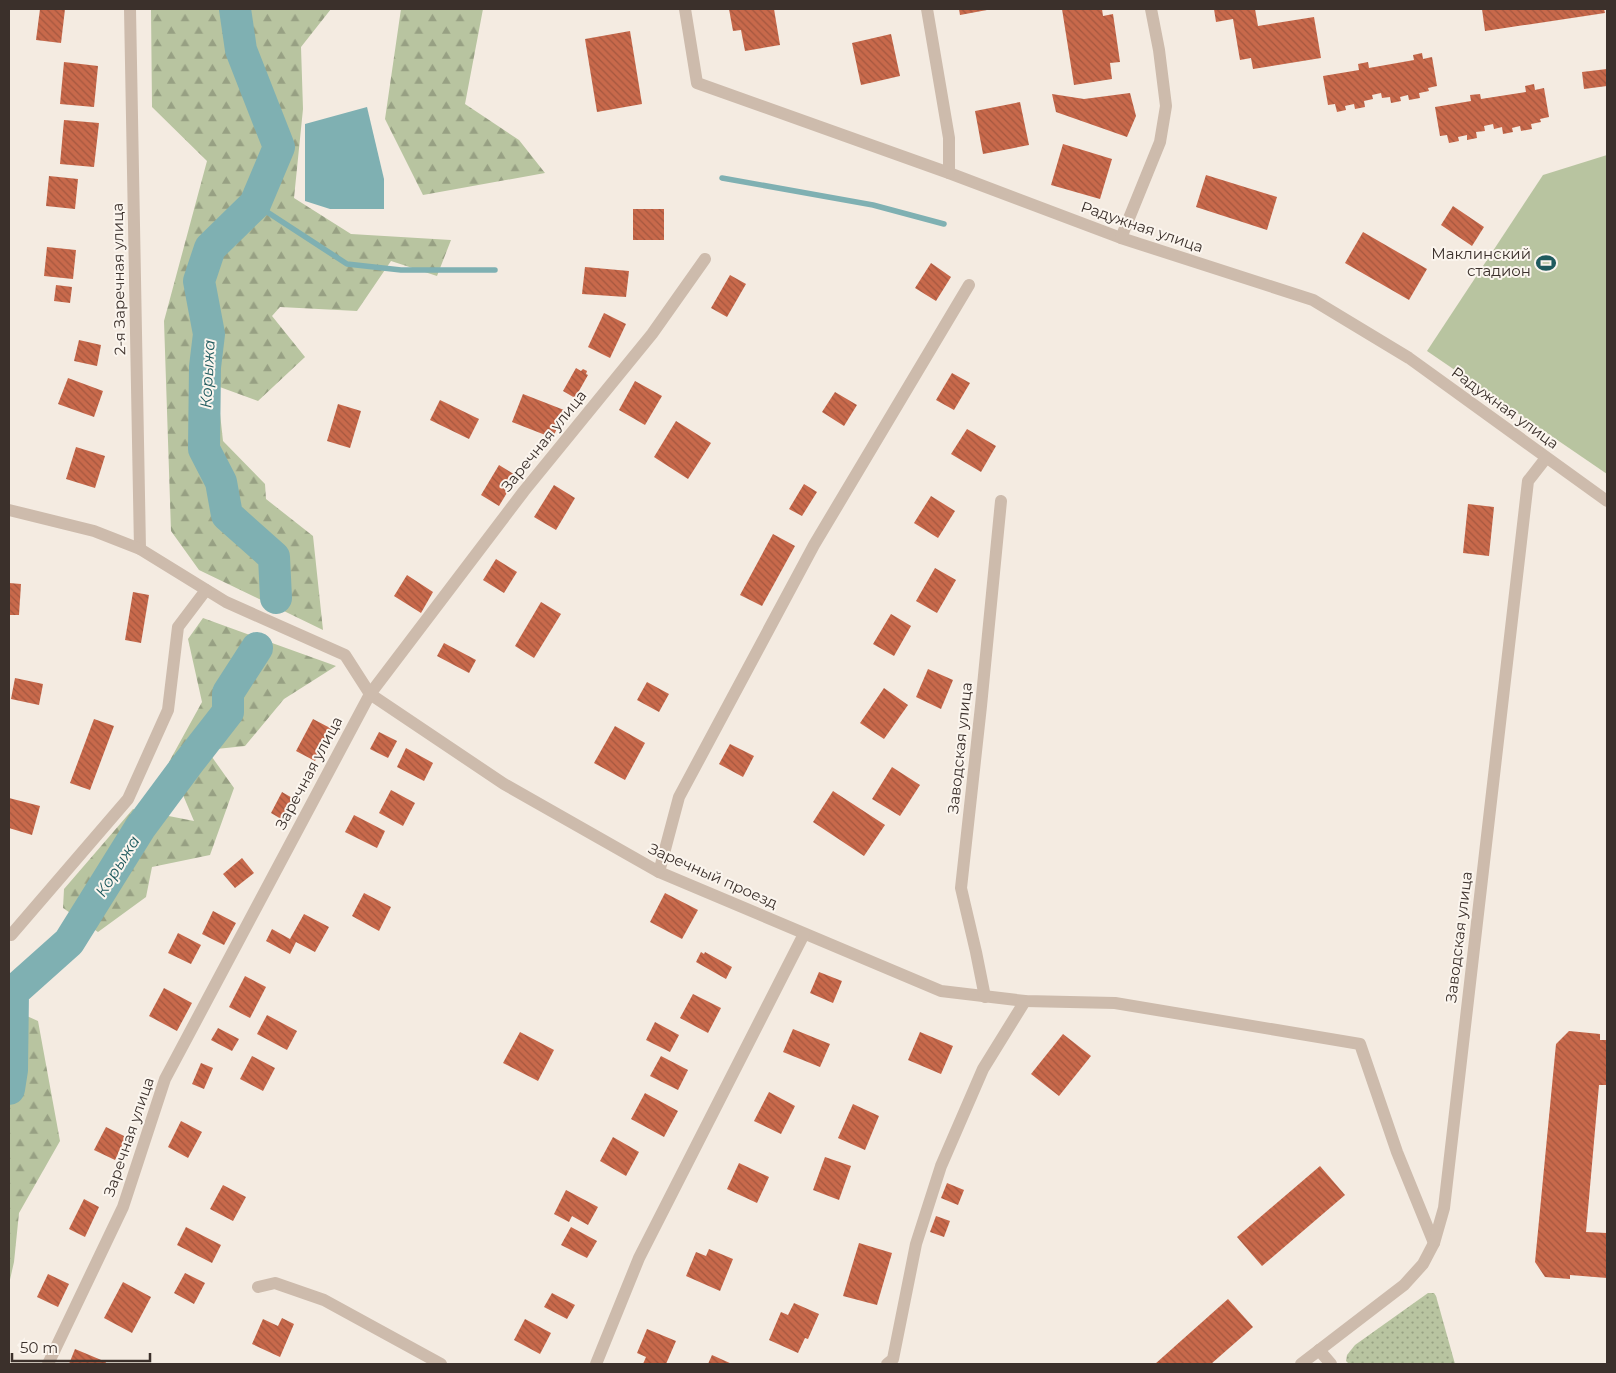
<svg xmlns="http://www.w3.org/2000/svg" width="1616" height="1373" font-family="Montserrat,sans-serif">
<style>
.grass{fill:url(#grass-dots)}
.forest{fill:url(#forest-firs)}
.pitch{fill:#b8c4a0}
.water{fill:#7fb0b2}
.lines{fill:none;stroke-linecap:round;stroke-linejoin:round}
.stream{stroke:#7fb0b2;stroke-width:5.5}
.river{stroke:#7fb0b2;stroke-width:32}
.building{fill:url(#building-back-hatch)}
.minor{stroke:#cdbbac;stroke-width:12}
.labels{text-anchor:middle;stroke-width:4;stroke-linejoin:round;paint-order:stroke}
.street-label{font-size:15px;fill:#3b302b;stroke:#fbf5ee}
.poi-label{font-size:15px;fill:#3b302b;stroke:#fbf5ee;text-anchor:end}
.water-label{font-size:16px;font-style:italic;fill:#1f5a5e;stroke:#fbf5ee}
</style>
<defs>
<pattern id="grass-dots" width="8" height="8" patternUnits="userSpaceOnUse" patternTransform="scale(1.25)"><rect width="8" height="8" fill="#b8c4a0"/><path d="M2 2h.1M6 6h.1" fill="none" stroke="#97a083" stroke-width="1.8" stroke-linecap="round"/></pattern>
<pattern id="forest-firs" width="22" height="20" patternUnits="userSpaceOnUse" patternTransform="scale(1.25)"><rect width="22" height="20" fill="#b8c4a0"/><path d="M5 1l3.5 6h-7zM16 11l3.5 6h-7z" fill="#97a083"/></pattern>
<pattern id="building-back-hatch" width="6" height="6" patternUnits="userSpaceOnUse" patternTransform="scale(1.25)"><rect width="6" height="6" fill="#c8694b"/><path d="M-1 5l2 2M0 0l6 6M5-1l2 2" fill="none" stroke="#a4573f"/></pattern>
</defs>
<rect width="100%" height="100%" fill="#f4ebe1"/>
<polygon class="grass" points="1428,1293 1434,1293 1436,1296 1455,1364 1349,1364 1346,1361 1347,1355 1355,1345"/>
<g class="forest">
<polygon points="151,9 331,9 301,47 303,109 294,198 351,234 451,240 437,276 391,261 357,311 280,307 272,316 305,357 258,401 217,386 223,441 265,484 266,499 313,536 323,630 199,570 171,531 164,321 207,161 152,107"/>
<polygon points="401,9 483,9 465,104 519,140 545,173 423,195 385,119"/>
<polygon points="203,618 336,666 284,699 245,746 207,750 234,788 210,855 152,867 146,897 98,932 63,908 64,889 133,809 194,821 169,762 202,702 188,639"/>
<polygon points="9,1008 38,1021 60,1141 19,1213 14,1262 9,1284"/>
</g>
<polygon class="pitch" points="1607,155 1607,474 1427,351 1543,175"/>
<polygon class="water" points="367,107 384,179 384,209 330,209 305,201 305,124"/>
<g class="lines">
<g class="stream">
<polyline points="722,178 873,205 944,224"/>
<polyline points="255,204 347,264 401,270 495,270"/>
</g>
<g class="river">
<polyline points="235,9 241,50 279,147 255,204 210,248 199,281 209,334 205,367 204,449 221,482 227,515 274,557 276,598"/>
<polyline points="9,1089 12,1070 13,992 69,942 140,828 189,762 228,712 228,693 257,648"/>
</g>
</g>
<g class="building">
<polygon points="40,9 65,9 61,43 36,40"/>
<polygon points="729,9 774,9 780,45 745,51 741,30 733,31"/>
<polygon points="959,9 987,9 987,10 960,15"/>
<polygon points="1062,9 1102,9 1103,16 1113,14 1120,62 1110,63 1112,79 1074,85"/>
<polygon points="1214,9 1255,9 1258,26 1314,17 1321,58 1253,69 1251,58 1240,60 1233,19 1216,22"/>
<polygon points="1482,9 1604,9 1605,13 1485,31"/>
<polygon points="630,31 642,104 597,112 585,39"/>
<polygon points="891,34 900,76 861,85 852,43"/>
<polygon points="1422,53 1423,59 1432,57 1437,86 1428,88 1429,91 1419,93 1420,98 1409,100 1408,95 1400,97 1401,101 1391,103 1390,97 1382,98 1381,93 1372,95 1373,99 1364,101 1365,107 1355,109 1354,104 1345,106 1346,110 1337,112 1335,104 1328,105 1323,76 1359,70 1358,64 1368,62 1369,68 1414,60 1413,55"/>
<polygon points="64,62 98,66 94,107 60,104"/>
<polygon points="1607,69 1607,86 1584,89 1582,72"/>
<polygon points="1534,84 1535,90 1544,88 1549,117 1540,119 1541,122 1531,124 1532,129 1521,131 1520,126 1512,128 1513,132 1503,134 1502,127 1494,129 1493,124 1484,126 1485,131 1476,132 1477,138 1467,140 1467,135 1458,137 1459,141 1449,143 1447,135 1440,136 1435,107 1471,101 1470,95 1480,94 1481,99 1526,92 1525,86"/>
<polygon points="1130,93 1136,116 1127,137 1056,112 1052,94 1084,99"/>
<polygon points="1020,102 1029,145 983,154 975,111"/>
<polygon points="64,120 99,123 94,167 60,164"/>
<polygon points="1063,144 1112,159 1100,199 1051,185"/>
<polygon points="1206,175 1277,197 1267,230 1196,207"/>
<polygon points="49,176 78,179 75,209 46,206"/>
<polygon points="1453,206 1484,227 1472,246 1441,225"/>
<rect x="633" y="209" width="31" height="31"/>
<polygon points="1363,232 1427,269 1409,300 1345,263"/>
<polygon points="47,247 76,250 73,279 44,276"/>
<polygon points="931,263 951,277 936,301 915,288"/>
<polygon points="585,267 629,271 626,297 582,294"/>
<polygon points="730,275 746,284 727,317 711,308"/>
<polygon points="56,285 72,287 70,303 54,301"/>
<polygon points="604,313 626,324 610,358 588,347"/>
<polygon points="79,340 101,345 97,366 74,361"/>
<polygon points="576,368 581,371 583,369 587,371 586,374 588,375 575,398 563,391"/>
<polygon points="952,373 970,383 954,410 936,400"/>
<polygon points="68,378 103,391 94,417 58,404"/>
<polygon points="635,381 662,396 645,425 619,410"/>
<polygon points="835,392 857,405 844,426 822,412"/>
<polygon points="523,394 564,410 553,438 512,422"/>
<polygon points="440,400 479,419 469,439 430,420"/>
<polygon points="338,404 361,411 350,448 327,441"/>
<polygon points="676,421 711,443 688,479 654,457"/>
<polygon points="967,429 996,446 981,472 951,454"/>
<polygon points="76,447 105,456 95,488 66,479"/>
<polygon points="499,465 517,476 499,506 481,495"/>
<polygon points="804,484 817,492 802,516 789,509"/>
<polygon points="554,485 575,498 556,530 534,517"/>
<polygon points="931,496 955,511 938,538 914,523"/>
<polygon points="1468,504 1494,507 1489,556 1463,553"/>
<polygon points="773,534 795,546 762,606 740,595"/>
<polygon points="496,559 517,572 504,593 483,580"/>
<polygon points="935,568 956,580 937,613 916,601"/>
<polygon points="407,575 433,592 421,613 394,596"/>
<polygon points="9,583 21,584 19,615 9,615"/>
<polygon points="133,592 149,595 141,643 125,640"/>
<polygon points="541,602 561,614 534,658 515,646"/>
<polygon points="891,614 911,626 894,656 873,644"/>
<polygon points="444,643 476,660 469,673 437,656"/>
<polygon points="928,669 953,680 941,709 916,697"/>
<polygon points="15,678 43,684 39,705 11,699"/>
<polygon points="647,682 669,694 659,712 637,700"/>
<polygon points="884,688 908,705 884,739 860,723"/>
<polygon points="94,719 114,726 90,790 70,783"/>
<polygon points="313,719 332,729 315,761 296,751"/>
<polygon points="615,726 645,743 625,780 594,763"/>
<polygon points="379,732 397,741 388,758 370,749"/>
<polygon points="730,744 754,756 743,777 719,764"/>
<polygon points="406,748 433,763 424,781 397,767"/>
<polygon points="892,767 920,785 900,816 872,799"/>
<polygon points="391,790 415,803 403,826 379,813"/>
<polygon points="833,791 885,825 864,856 813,822"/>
<polygon points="282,792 294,799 283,820 271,813"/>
<polygon points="9,798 40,806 32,835 9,828"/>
<polygon points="354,815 385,831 377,848 345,832"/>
<polygon points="242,858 254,873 235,888 223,874"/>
<polygon points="364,893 391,907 379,931 352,916"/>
<polygon points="665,893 698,910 682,939 650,922"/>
<polygon points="213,911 236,923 224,945 202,934"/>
<polygon points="304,914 329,927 315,952 296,942 290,954 266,941 272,929 290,939"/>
<polygon points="178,933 201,945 191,964 168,953"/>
<polygon points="701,952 704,954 705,952 732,967 726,979 696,962"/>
<polygon points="819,972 842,981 833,1003 810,993"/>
<polygon points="245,976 266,987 250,1018 229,1007"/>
<polygon points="164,988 192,1003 177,1031 149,1016"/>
<polygon points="693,994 721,1008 708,1033 680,1018"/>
<polygon points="267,1015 297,1031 287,1050 257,1034"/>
<polygon points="655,1022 679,1035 670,1052 646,1040"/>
<polygon points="218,1028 239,1039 232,1051 211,1040"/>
<polygon points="793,1029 830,1044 820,1067 783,1052"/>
<polygon points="1569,1031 1600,1034 1600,1040 1607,1040 1607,1085 1599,1085 1586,1232 1607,1233 1607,1278 1570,1275 1570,1279 1545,1277 1535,1262 1556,1044"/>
<polygon points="520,1032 554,1050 538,1081 503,1063"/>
<polygon points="920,1032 953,1046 941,1074 908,1060"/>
<polygon points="1063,1034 1091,1056 1059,1096 1031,1074"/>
<polygon points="252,1056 275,1068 263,1091 240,1079"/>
<polygon points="661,1056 688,1070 678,1090 650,1076"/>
<polygon points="201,1063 213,1068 204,1089 192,1084"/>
<polygon points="769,1092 795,1106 781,1134 754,1121"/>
<polygon points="645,1093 678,1111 664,1137 631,1119"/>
<polygon points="853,1104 879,1116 865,1150 838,1138"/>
<polygon points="181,1121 202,1132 188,1158 168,1147"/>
<polygon points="106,1127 126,1137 115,1160 94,1150"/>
<polygon points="613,1137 639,1152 626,1176 600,1161"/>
<polygon points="825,1157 851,1166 839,1200 813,1190"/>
<polygon points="739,1163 769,1177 757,1203 727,1189"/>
<polygon points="1320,1166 1345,1195 1262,1266 1237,1237"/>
<polygon points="947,1183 964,1190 958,1205 941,1198"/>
<polygon points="223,1185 246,1197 233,1221 210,1209"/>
<polygon points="566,1190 598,1207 588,1225 572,1216 569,1222 554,1214"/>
<polygon points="84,1199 99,1207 85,1237 69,1229"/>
<polygon points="936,1216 950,1221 944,1237 930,1232"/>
<polygon points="186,1227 221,1245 212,1263 177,1245"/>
<polygon points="571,1227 597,1241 587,1258 561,1245"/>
<polygon points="859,1243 892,1253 877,1305 843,1296"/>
<polygon points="709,1249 733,1259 720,1291 686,1276 696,1252 706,1256"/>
<polygon points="185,1273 205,1283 194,1304 174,1293"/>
<polygon points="48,1274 69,1284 58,1307 37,1297"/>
<polygon points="123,1282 151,1297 132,1333 104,1318"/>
<polygon points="552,1293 575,1305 567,1319 544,1307"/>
<polygon points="1228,1299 1253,1327 1211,1364 1155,1364"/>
<polygon points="794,1303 819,1314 808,1339 805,1338 798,1353 769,1340 781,1312 788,1315"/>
<polygon points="282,1318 294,1324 280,1357 252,1344 263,1319 278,1326"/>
<polygon points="525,1319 551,1333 540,1354 514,1340"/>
<polygon points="647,1329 676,1341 666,1364 643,1364 646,1357 637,1353"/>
<polygon points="75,1349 106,1362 105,1364 69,1364"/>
<polygon points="712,1355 732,1364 708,1364"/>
</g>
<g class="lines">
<g class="minor">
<polyline points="130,9 140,549"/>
<polyline points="685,9 697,83 949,173 1121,238 1313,300 1409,358 1607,501"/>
<polyline points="927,9 949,138 949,173"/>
<polyline points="1121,238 1160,142 1166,106 1159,50 1151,9"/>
<polyline points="9,510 94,531 140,549 226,602 345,655 370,694 504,784 659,872 941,991 1025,1001 1115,1003 1360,1044 1397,1152 1434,1243"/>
<polyline points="659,872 679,797 814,545 969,285"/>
<polyline points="11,935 128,799 168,710 178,627 206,590"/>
<polyline points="985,997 976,952 961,888 981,706 1001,501"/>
<polyline points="258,1287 275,1283 324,1300 441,1364"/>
<polyline points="1319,1350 1331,1364"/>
<polyline points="48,1364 123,1207 165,1079 370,694 524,491 652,334 705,259"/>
<polyline points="596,1364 639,1258 804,934"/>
<polyline points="887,1364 893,1359 916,1244 941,1166 983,1069 1025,1001"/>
<polyline points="1301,1364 1404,1285 1423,1264 1434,1243 1444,1208 1528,481 1546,458"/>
</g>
</g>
<defs>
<symbol id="stadium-bare" viewBox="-9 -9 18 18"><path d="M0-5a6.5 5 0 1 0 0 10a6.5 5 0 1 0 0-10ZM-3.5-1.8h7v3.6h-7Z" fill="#1f5a5e" stroke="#fbf5ee" stroke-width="2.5" paint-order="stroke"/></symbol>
</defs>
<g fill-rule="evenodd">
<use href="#stadium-bare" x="1532" y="249" width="28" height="28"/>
</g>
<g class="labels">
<g class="street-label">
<text transform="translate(1142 227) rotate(19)" y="5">Радужная улица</text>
<text transform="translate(119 279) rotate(-91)" y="5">2-я Заречная улица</text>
<text transform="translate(1505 408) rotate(36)" y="5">Радужная улица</text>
<text transform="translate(544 441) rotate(-51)" y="5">Заречная улица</text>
<text transform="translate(960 748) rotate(-84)" y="5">Заводская улица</text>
<text transform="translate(309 773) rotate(-62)" y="5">Заречная улица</text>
<text transform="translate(713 876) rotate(24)" y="5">Заречный проезд</text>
<text transform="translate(1459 937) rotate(-83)" y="5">Заводская улица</text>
<text transform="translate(129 1137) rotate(-71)" y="5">Заречная улица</text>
</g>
<g class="poi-label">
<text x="1531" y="259">Маклинский<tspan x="1531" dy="17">стадион</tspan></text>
</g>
<g class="water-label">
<text transform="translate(207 374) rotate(-87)" y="6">Корыжа</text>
<text transform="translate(117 866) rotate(-58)" y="6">Корыжа</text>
</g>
</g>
<rect width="1616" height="1373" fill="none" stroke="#3b302b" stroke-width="20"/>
<path d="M12 1353v8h138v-8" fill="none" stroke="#3b302b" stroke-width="2.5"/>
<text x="20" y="1353" font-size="15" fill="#3b302b" stroke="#fbf5ee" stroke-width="4" paint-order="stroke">50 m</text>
</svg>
